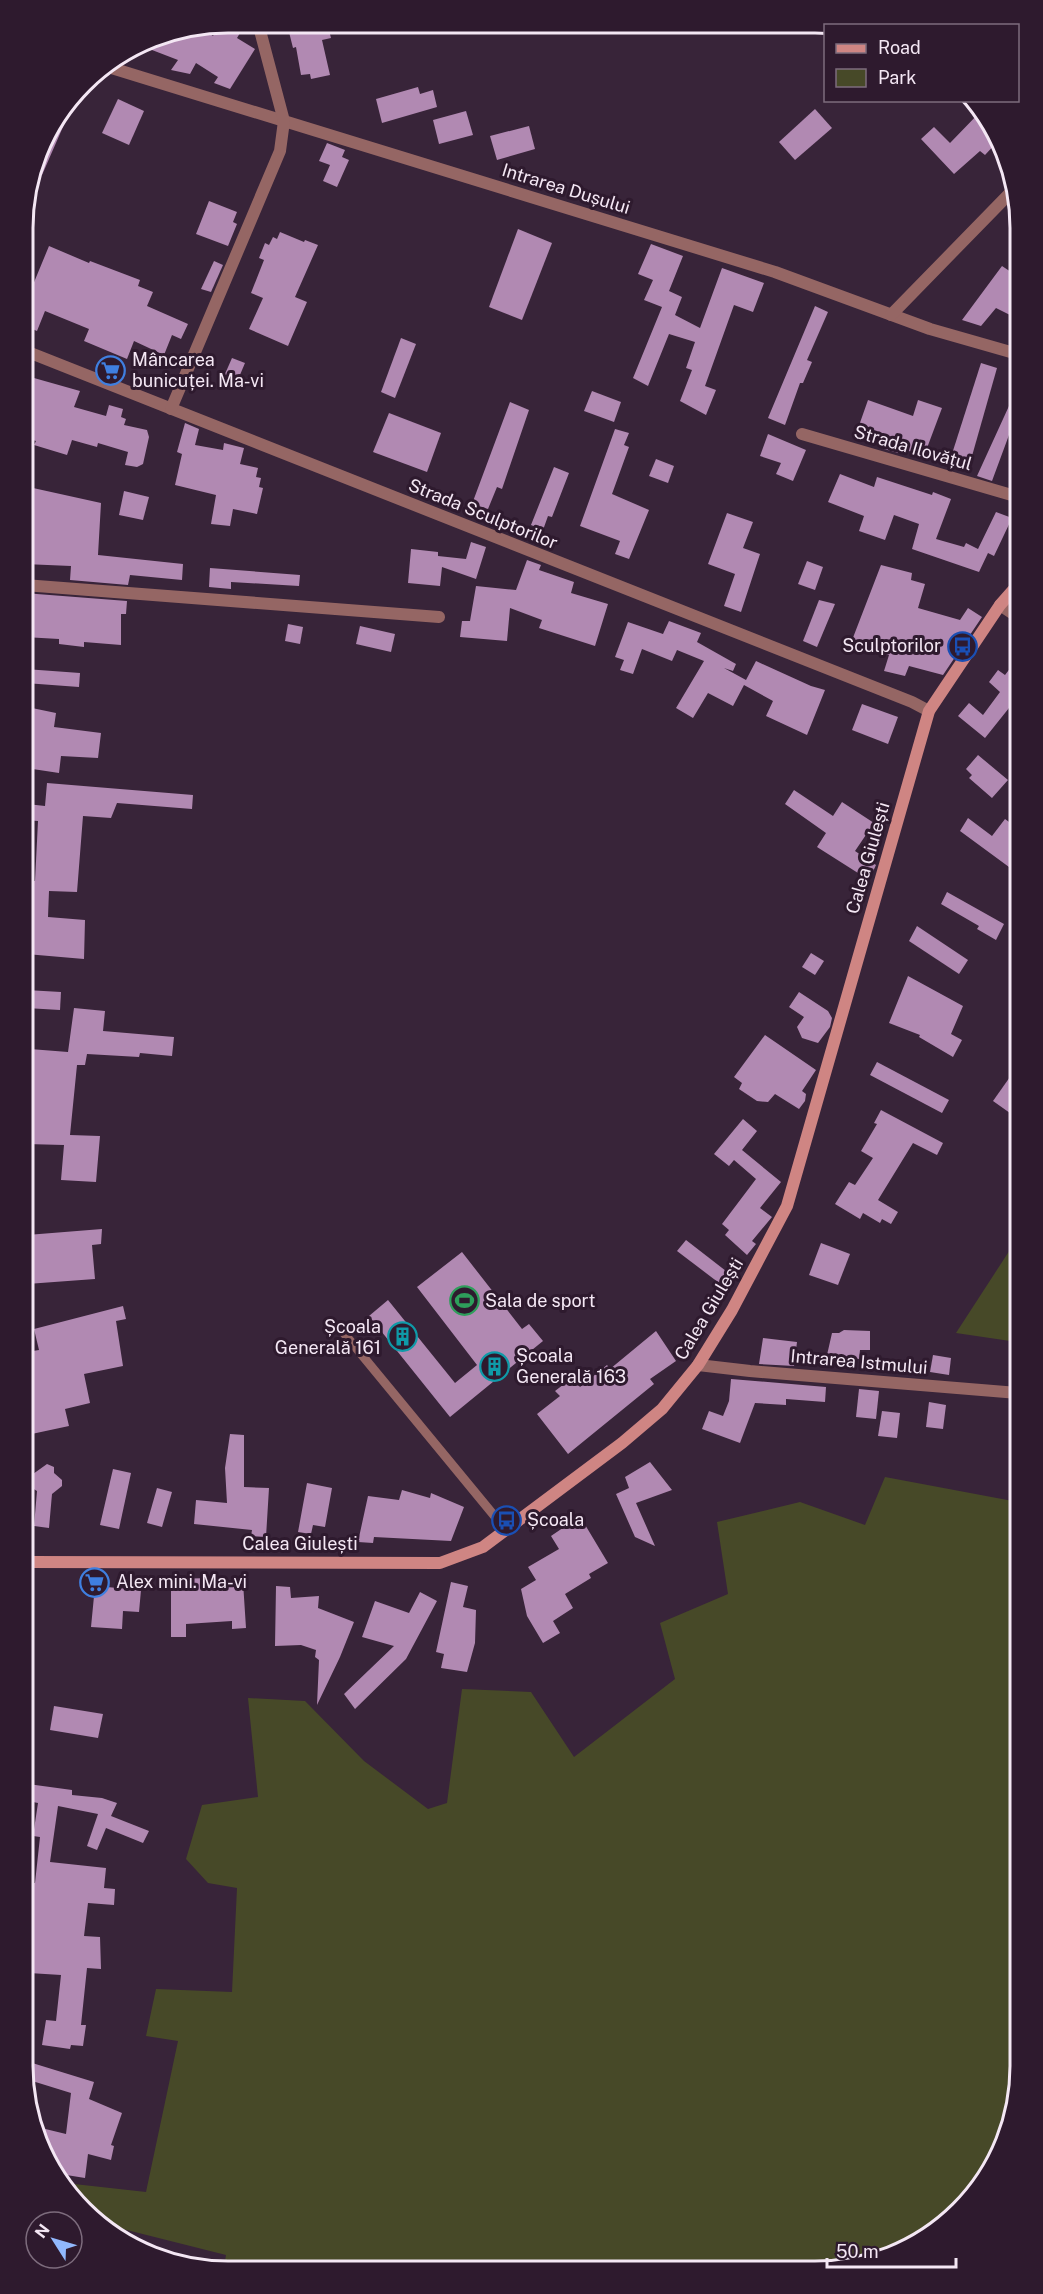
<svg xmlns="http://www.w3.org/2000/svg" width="1043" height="2294" font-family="'Public Sans',sans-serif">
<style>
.green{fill:#474928}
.building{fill:#b189b2}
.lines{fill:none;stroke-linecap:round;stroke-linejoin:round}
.service{stroke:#956664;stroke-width:9}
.minor{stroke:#956664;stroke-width:12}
.secondary{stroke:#cf8583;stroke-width:12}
.labels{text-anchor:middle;stroke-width:6;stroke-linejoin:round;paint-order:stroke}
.street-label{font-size:18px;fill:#f4e7f4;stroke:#2e1a2e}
.poi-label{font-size:18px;fill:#f4e7f4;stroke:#2e1a2e;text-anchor:start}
.rim{fill:none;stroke:#f4e7f4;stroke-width:3}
</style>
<rect width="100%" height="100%" fill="#382439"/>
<g class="green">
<polygon points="1017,1239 1017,1342 956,1333"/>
<polygon points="885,1477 1018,1502 1020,2079 1005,2145 970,2201 929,2237 868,2264 224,2267 226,2255 99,2223 92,2220 75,2200 74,2184 146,2192 178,2041 146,2036 156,1989 232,1992 237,1888 208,1883 186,1859 202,1805 258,1797 248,1698 305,1701 364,1761 428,1809 447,1803 462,1689 531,1692 574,1757 675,1679 660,1623 728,1594 717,1522 800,1502 865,1525"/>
</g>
<g class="building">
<polygon points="225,23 240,33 237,38 255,49 230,89 214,83 218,77 196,63 190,74 171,70 178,60 139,45 150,38 201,28 213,36 220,24"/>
<polygon points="307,23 327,23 331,38 322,40 330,75 311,79 310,74 301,75 296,47 293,48 288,28"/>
<polygon points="418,87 420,94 433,90 437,107 382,123 376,99"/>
<polygon points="118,99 144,111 129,145 102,133"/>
<polygon points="815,109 832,128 795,160 779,142"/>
<polygon points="65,110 69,113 42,175 34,172 44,138"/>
<polygon points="982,110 998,141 985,155 980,151 954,174 921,139 934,127 950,143"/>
<polygon points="466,111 473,135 439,144 433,120"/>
<polygon points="529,126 535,149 497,160 490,136"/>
<polygon points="327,143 345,150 342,157 349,160 337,187 323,181 330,165 319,161"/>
<polygon points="209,201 237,212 233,222 237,224 228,246 196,234"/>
<polygon points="518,229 552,243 522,320 489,307"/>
<polygon points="280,232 304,242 305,240 318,245 295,297 307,302 288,346 249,329 263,298 251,293 264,260 259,258 265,243 269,245 273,237 277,239"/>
<polygon points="651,244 683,256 669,291 682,297 675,315 700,328 722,268 764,283 753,312 734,305 705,386 716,390 706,415 680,401 692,370 686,368 695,342 669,334 648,386 633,378 662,307 644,300 653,280 638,274"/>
<polygon points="49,246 89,263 90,261 140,280 138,286 153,292 147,306 188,324 181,339 172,335 164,355 134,341 127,359 84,341 89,329 45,311 37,331 23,325 23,309"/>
<polygon points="214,261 223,265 211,292 201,289"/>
<polygon points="1002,266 1014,274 1014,317 996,308 981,326 962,320"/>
<polygon points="815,306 828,312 807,360 812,362 803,383 800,383 785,425 768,418"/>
<polygon points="401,338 416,344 395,398 381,392"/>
<polygon points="232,358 245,363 234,389 221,383"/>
<polygon points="981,363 997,368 970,463 951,457"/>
<polygon points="34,378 80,391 74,407 106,416 109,405 123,409 121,417 126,419 124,425 147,430 149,437 143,464 137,467 125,465 128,452 98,443 97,447 72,440 67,455 34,445 36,441 26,438 30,428 24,426 24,411"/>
<polygon points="592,391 621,402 614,422 584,411"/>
<polygon points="1014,395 1014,437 1009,435 992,481 977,476"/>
<polygon points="868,400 913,416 918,400 942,408 924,456 900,448 898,453 884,449 886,444 856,434"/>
<polygon points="510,402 529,410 502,489 497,487 488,509 472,504"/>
<polygon points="389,413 441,433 427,472 373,452"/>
<polygon points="185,423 199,429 195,445 223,450 224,443 244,448 240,464 258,468 256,477 261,478 259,487 263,488 257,514 233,509 230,526 211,524 216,495 175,485 182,454 177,452"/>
<polygon points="615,429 629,433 624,445 629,447 612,494 649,510 629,559 615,554 620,541 580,526"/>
<polygon points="768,434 806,450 793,481 776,474 781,463 760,456"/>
<polygon points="656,459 674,466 668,483 649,476"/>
<polygon points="554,467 569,473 552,517 548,516 543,530 531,525"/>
<polygon points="840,474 874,487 877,477 932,495 933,492 951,499 936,539 964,547 966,543 978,549 996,512 1012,518 994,556 988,553 979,572 912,549 919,524 894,515 885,540 859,531 864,516 828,502"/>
<polygon points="24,486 101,503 98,555 183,564 182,580 130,575 128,585 70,580 71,566 24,564"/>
<polygon points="124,491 149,497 143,520 119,515"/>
<polygon points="727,513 753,522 743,548 760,554 741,612 724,606 735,574 708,564"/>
<polygon points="471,542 486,547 476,579 442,567 440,586 408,583 411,549 438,552 438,556 466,559"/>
<polygon points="527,560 541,565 539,570 574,582 571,593 608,604 595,646 539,628 542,620 510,608 507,641 460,637 462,621 470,621 476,586 516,590"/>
<polygon points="807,561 823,567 815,590 798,584"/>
<polygon points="881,565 912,573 911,580 925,584 918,608 960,620 968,608 982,617 943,675 909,666 905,676 884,671 889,655 849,648"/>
<polygon points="210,568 300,575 299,586 231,582 231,589 209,587"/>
<polygon points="24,593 127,601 126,614 121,614 121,645 84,642 84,647 59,644 59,639 24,637"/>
<polygon points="819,600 835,604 817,647 803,641"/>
<polygon points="669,621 701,633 697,642 736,664 733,671 724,668 746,680 756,661 811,686 825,690 807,735 766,716 773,701 744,685 733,706 708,693 693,718 676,708 704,661 677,650 672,661 642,649 633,674 620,670 624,660 615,657 628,622 663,634"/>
<polygon points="288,624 303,627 300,644 285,641"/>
<polygon points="360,626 395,634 391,652 356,644"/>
<polygon points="1015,662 1015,713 1009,708 985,738 958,716 969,703 983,715 1000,692 989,682 998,670 1005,675"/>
<polygon points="25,669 80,673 79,687 25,683"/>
<polygon points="862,704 898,717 888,744 852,730"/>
<polygon points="32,708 56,713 54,727 101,733 98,758 61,756 59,773 26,768"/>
<polygon points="978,755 1008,780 992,798 969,778 972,775 966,769"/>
<polygon points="47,783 193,795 192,809 117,803 111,818 83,816 77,892 49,891 48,917 85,920 84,959 26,954 25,880 35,881 38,821 25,820 27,804 45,806"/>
<polygon points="794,790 833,816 842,802 874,823 855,851 876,865 869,880 817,847 826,833 785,804"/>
<polygon points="968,818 992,836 1005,819 1016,827 1016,857 1009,867 960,831"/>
<polygon points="947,892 1004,924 996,940 977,929 979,926 941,904"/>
<polygon points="917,926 968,960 959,974 909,941"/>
<polygon points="811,953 824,961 815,975 802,967"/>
<polygon points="908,976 963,1006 951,1034 962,1040 953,1057 919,1037 920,1035 889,1023"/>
<polygon points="26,990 61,992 60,1010 26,1008"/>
<polygon points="799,992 828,1011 832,1018 830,1027 818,1043 802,1038 797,1027 804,1017 789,1007"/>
<polygon points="74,1008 105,1011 103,1031 174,1037 172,1056 140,1053 139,1057 87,1054 85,1065 77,1065 70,1135 100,1136 96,1182 61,1180 64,1145 26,1144 26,1100 30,1049 68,1052"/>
<polygon points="765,1035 816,1070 802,1091 806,1094 805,1101 799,1109 775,1094 768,1102 757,1101 739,1089 742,1083 734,1077"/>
<polygon points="877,1062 949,1100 942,1113 870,1075"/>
<polygon points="1017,1067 1017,1118 993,1101"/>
<polygon points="881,1110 943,1143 937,1155 913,1143 878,1200 898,1212 891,1224 882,1219 880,1223 863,1213 860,1219 835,1204 849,1182 855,1185 873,1158 861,1151 877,1124 874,1123"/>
<polygon points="743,1119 757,1131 742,1150 781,1182 760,1208 772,1217 752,1241 756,1244 747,1255 725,1235 729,1230 722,1224 756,1179 734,1160 729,1166 714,1154"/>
<polygon points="102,1229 101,1244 92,1245 95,1279 27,1284 27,1235"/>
<polygon points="686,1240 735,1278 727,1289 677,1251"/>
<polygon points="821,1243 850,1254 838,1285 809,1275"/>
<polygon points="462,1252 522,1329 529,1324 543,1341 450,1417 369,1316 388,1300 455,1383 477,1365 417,1287"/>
<polygon points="123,1306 126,1319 116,1321 123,1366 84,1374 90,1403 65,1409 69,1426 27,1435 27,1421 33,1420 27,1394 27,1352 39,1350 34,1329"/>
<polygon points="844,1330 870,1331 870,1350 860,1350 859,1359 827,1355 832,1333 839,1333"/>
<polygon points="656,1331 676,1361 650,1379 654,1384 568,1454 537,1414 560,1396 555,1391 572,1378 580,1387 607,1365 610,1369"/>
<polygon points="763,1338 797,1342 794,1366 759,1364"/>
<polygon points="933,1355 951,1358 949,1375 930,1372"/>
<polygon points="731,1379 826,1387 825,1402 786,1399 786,1405 755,1403 740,1443 702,1429 709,1411 723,1416 729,1401"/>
<polygon points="859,1389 879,1391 876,1419 856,1417"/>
<polygon points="929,1402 946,1405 943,1429 926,1427"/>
<polygon points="882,1411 900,1413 897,1438 878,1436"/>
<polygon points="230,1434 244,1435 244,1487 269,1488 266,1537 251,1536 252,1530 194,1524 196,1500 227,1503 225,1468"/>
<polygon points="650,1462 672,1490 636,1503 655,1546 635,1537 616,1494 629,1488 625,1477"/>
<polygon points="47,1464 54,1467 54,1473 62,1480 62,1486 52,1494 49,1528 34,1526 37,1491 32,1488 29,1483 33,1474"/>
<polygon points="113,1469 131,1473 119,1529 100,1525"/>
<polygon points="307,1483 332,1488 325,1527 313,1525 311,1534 298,1532"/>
<polygon points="157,1488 172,1492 162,1527 147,1523"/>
<polygon points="402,1490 430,1498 431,1493 464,1507 451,1541 374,1537 373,1543 358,1542 368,1496 399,1500"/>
<polygon points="576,1519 580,1527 584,1523 608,1563 589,1574 591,1578 565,1594 573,1608 553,1621 560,1633 543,1643 527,1616 521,1589 536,1580 528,1567 559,1549 551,1536"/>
<polygon points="211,1578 212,1584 243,1582 246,1628 232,1629 232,1621 186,1624 186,1637 171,1637 171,1579"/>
<polygon points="451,1582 468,1586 463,1607 476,1610 475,1643 467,1672 441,1668 444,1654 436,1652"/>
<polygon points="95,1586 141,1590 139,1612 123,1611 122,1629 91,1627"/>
<polygon points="276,1586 290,1587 291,1598 319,1596 318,1608 354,1622 340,1657 317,1705 319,1660 315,1657 316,1650 301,1645 275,1646"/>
<polygon points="420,1592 437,1601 406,1659 355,1709 344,1694 394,1646 362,1637 375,1601 409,1613"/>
<polygon points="54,1706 103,1714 98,1738 50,1730"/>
<polygon points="28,1784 72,1790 72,1795 102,1798 117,1803 111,1816 149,1831 143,1843 106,1828 97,1850 87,1846 98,1814 58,1806 50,1862 106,1868 104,1888 115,1889 114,1905 88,1903 84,1936 100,1937 101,1969 87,1968 81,2025 86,2025 83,2046 71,2045 70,2049 42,2045 46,2020 56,2021 61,1975 29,1973 29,1883 35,1883 40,1837 33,1836 38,1803 28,1801"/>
<polygon points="29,2062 94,2082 89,2099 122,2113 111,2145 114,2146 111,2160 88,2154 85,2178 54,2173 33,2126 66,2134 71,2093 29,2080"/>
</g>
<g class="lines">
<polyline class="service" points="338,1326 506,1530"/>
<g class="minor">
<polyline points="105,66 775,272 930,329 1014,353"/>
<polyline points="891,315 1013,190"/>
<polyline points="23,350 912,702 929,711"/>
<polyline points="171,409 280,151 284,121 258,23"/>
<polyline points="802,434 1015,496"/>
<polyline points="24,585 439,617"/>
<polyline points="1000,605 1015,615"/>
<polyline points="698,1365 750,1371 1018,1393"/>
</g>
<polyline class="secondary" points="28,1562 440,1563 483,1547 622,1443 662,1409 698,1365 732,1310 787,1206 929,711 1000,605 1015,588"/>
</g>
<defs>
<symbol id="supermarket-ring" viewBox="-11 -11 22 22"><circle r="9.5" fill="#2e1a2e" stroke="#3f7fe0" stroke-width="1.5"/><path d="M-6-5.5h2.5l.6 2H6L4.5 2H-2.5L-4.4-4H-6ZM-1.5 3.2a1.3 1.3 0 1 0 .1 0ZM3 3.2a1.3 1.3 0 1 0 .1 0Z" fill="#3f7fe0"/></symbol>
<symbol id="bus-ring" viewBox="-11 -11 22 22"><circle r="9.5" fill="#2e1a2e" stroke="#1a4fb4" stroke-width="1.5"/><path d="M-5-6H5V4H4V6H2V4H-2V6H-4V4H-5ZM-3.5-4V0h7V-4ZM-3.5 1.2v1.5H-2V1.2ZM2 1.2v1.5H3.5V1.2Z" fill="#1a4fb4"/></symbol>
<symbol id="stadium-ring" viewBox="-11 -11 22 22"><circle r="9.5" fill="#2e1a2e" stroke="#2e9e5b" stroke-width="1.5"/><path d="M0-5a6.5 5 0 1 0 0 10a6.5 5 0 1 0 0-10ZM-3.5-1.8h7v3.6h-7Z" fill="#2e9e5b"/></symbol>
<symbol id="building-ring" viewBox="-11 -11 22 22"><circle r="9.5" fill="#2e1a2e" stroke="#0f9aa8" stroke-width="1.5"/><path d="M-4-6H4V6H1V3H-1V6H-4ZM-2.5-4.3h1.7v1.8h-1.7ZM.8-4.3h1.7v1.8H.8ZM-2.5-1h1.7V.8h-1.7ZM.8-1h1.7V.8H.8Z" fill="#0f9aa8"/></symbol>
</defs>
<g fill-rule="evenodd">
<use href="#supermarket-ring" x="94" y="354" width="33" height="33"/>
<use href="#bus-ring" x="946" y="630" width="33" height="33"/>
<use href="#stadium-ring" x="448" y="1284" width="33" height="33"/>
<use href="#building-ring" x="386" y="1320" width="33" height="33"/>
<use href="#building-ring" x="478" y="1350" width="33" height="33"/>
<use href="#bus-ring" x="490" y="1504" width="33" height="33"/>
<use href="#supermarket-ring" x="78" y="1566" width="33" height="33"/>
</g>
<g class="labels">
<g class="street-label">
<text transform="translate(566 189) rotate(17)" y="6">Intrarea Dușului</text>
<text transform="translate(913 448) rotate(16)" y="6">Strada Ilovățul</text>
<text transform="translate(483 514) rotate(22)" y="6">Strada Sculptorilor</text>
<text transform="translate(868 858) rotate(-74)" y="6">Calea Giulești</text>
<text transform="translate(709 1309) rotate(-59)" y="6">Calea Giulești</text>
<text transform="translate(859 1362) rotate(5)" y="6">Intrarea Istmului</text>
<text x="300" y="1550">Calea Giulești</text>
</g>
<g class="poi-label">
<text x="132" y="366">Mâncarea<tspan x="132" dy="21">bunicuței. Ma-vi</tspan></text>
<text x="941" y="652" text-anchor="end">Sculptorilor</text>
<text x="485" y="1307">Sala de sport</text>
<text x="381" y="1333" text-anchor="end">Școala<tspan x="381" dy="21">Generală 161</tspan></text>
<text x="516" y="1362">Școala<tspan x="516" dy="21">Generală 163</tspan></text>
<text x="527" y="1526">Școala</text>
<text x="116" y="1588">Alex mini. Ma-vi</text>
</g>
</g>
<path d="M0 0H1043V2294H0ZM228 33H815A195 195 0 0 1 1010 228V2066A195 195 0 0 1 815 2261H228A195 195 0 0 1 33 2066V228A195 195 0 0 1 228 33Z" fill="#2e1a2e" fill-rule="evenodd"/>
<path class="rim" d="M228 33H815A195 195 0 0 1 1010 228V2066A195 195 0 0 1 815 2261H228A195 195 0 0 1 33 2066V228A195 195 0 0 1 228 33Z"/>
<rect x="824" y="24" width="195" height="78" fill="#2e1a2e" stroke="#7d6c7d" stroke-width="1.5"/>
<rect x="836" y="44" width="30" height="9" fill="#cf8583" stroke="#7d6c7d" stroke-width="1.5"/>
<text x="878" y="54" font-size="18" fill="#f4e7f4">Road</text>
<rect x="836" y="69" width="30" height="18" fill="#474928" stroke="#7d6c7d" stroke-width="1.5"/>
<text x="878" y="84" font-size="18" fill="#f4e7f4">Park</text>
<g transform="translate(54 2240) rotate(307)"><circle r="28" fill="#2e1a2e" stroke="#7d6c7d" stroke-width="1.5"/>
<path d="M0-4.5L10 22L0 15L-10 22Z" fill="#91b8fd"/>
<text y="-9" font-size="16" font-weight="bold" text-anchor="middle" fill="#f4e7f4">N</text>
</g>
<path d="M827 2258v9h129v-9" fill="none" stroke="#f4e7f4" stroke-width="3"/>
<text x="836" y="2258" font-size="18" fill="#f4e7f4" stroke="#2e1a2e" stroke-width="4.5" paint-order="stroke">50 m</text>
</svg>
